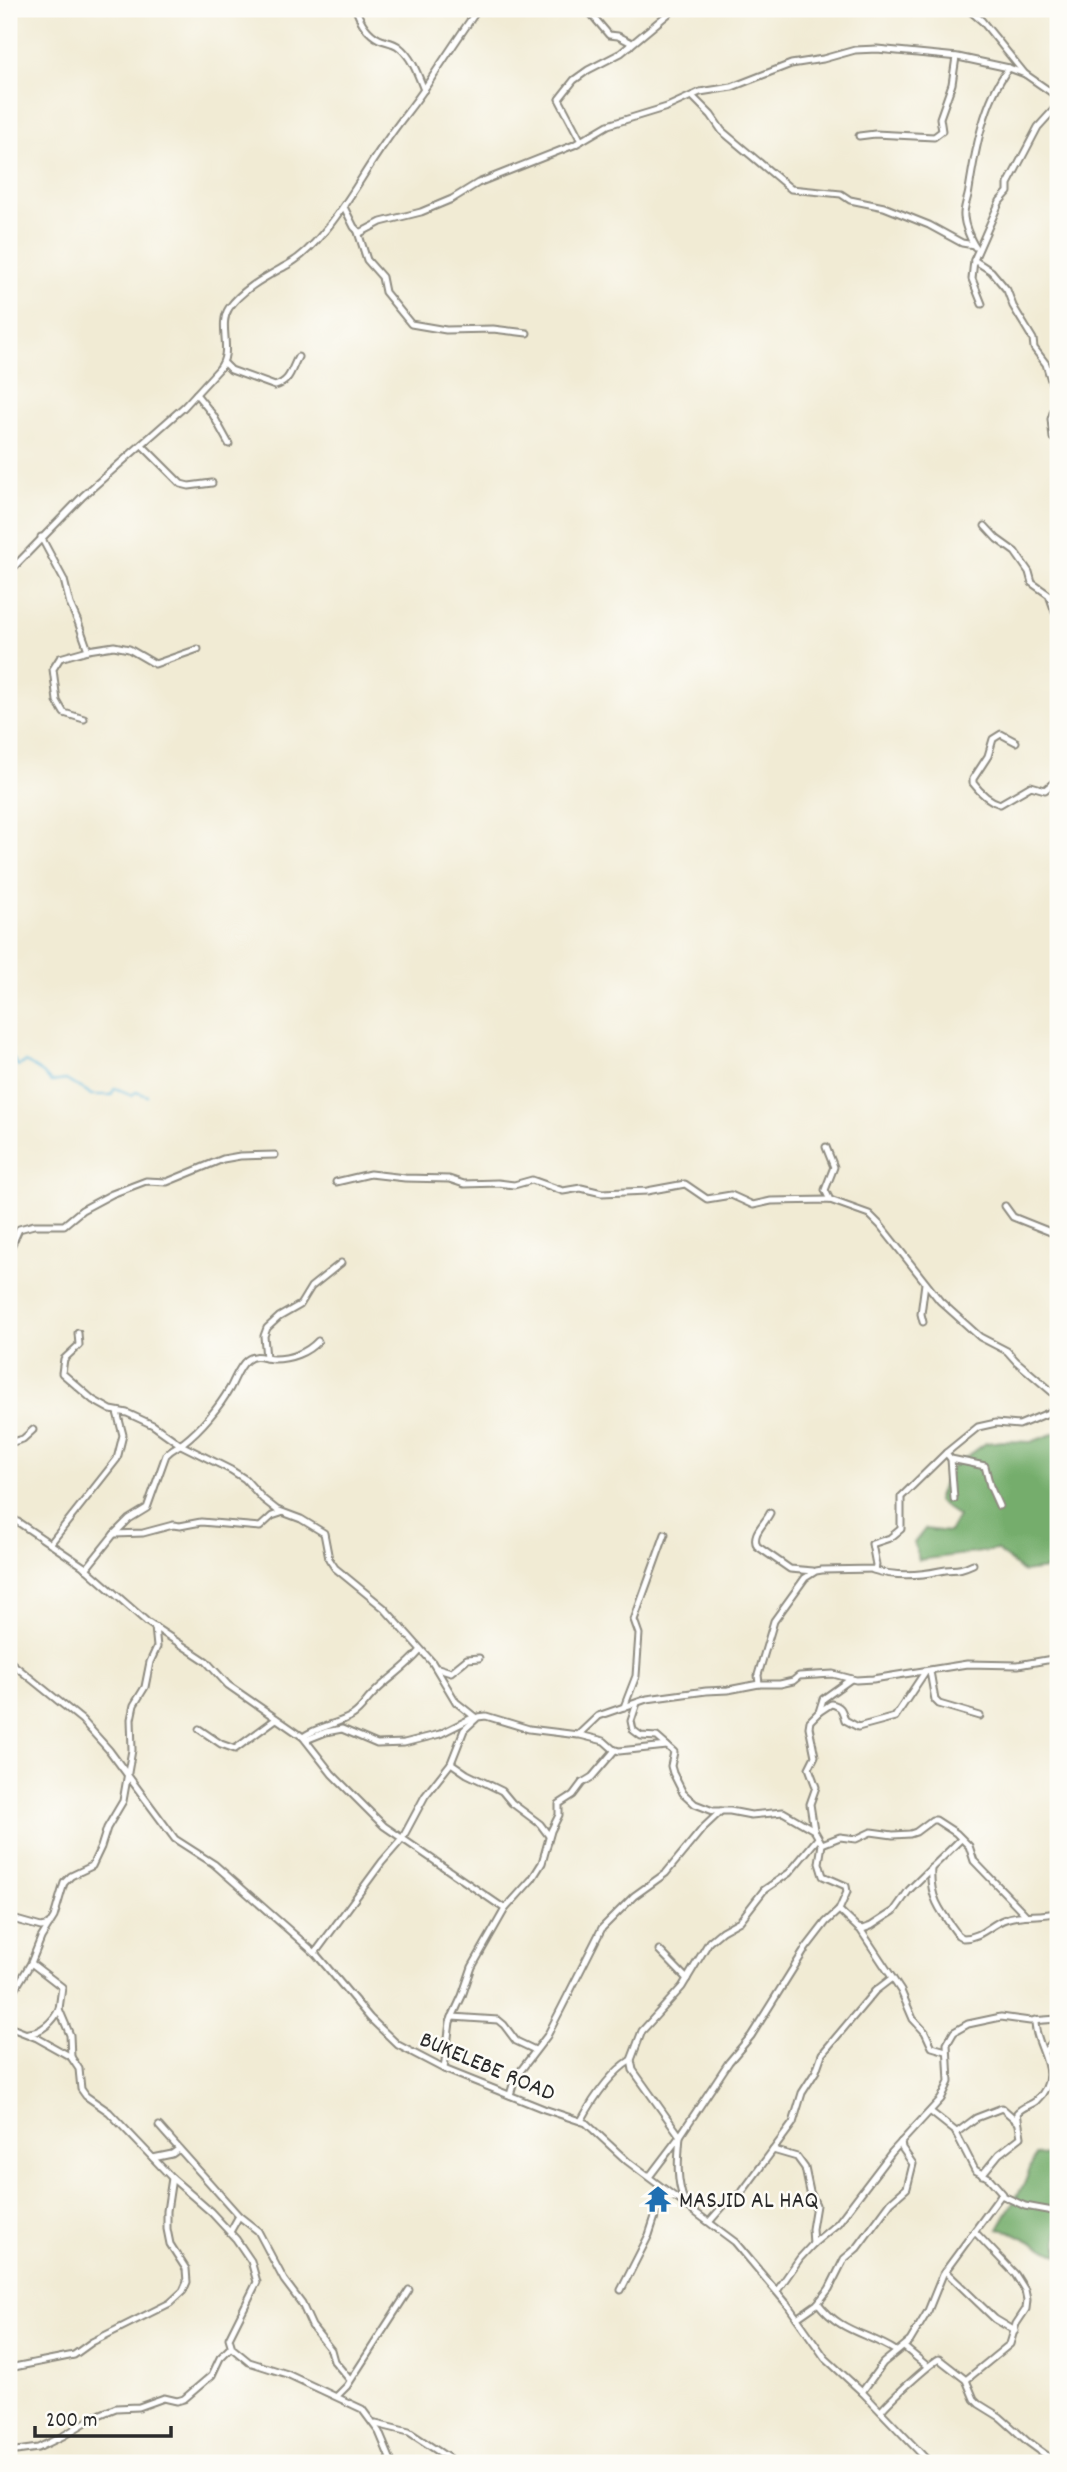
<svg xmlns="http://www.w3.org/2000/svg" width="1067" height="2472" font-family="Dekko,sans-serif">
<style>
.forest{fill:#74ad6c;stroke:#506c4c;stroke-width:2}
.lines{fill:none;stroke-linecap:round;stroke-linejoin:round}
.stream{stroke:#60b8dd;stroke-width:2}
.street-casing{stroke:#8e8b80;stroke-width:9}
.street{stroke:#fff;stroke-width:5}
.labels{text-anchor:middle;stroke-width:5;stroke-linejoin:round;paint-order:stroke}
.street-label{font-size:24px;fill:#2b2b2b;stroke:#fdfcf7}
.poi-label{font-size:24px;fill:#2b2b2b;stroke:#fdfcf7;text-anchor:start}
</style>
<rect width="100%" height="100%" fill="#fdfcf7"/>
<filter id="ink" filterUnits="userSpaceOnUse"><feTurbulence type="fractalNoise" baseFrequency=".0143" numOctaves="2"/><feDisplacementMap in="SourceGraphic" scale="14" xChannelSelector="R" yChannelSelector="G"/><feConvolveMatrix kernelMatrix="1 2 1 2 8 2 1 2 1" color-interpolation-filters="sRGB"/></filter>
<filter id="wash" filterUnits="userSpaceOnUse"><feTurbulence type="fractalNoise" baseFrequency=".00686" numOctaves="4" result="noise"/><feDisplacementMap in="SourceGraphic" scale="28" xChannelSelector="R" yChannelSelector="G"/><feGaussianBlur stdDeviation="1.57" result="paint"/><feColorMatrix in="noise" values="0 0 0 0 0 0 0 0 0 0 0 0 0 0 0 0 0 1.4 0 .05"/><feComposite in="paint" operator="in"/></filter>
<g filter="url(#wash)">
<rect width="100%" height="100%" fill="#f1ebd4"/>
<g class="forest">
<polygon points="1058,1432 1058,1548 1053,1568 1023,1572 997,1550 919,1560 914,1543 925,1529 949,1532 958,1516 937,1501 947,1471 986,1443 1003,1441 1031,1442"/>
<polygon points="1058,2154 1058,2255 1010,2231 998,2229 1025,2182 1035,2155"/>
</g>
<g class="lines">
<path class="stream" d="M9,1052L18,1066L26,1062L43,1073L51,1082L66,1080C75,1087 84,1087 91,1095H111L115,1088L132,1095L136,1092L148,1096"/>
</g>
</g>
<g filter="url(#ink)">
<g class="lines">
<defs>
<g id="street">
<path d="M356,9C360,21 367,33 379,39C385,42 393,42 399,47C412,57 418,75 424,90"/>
<polyline points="587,9 609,35 618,36 630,42 630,46"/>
<polyline points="968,9 982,21 1025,74 1058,97"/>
<polyline points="875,11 884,9"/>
<polyline points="692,96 711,115 722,131 791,189 841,194 850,200 884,207 929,225 962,243 974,245"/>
<polyline points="859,136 875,134 934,137 942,131 940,118 952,84 956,57"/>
<polyline points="581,141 559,99 574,80 588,70 621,53 674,9"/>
<polyline points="344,207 354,227 360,233 381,222 421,212 452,199 478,183 574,145 608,125 667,107 700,92 732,87 791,64 823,59 855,50 877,49 958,57 1009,68 1025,74"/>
<polyline points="358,232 367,260 382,277 385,292 411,324 446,330 493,329 527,333"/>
<path d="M975,247C970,238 965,227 964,217C963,208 968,199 969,190C975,151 984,100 1009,68"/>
<polyline points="974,260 991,271 1007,290 1013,306 1033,339 1034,348 1046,364 1057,400 1051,419 1053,438 1058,441"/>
<polyline points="982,304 972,279 974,260 1000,201 1008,192 1008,184 1038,127 1058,105"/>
<path d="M224,363L231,370L275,386C291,381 291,369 298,357"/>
<polyline points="196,394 213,415 229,444"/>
<polyline points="142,445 181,484 189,486 212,483"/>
<polyline points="985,526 997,539 1015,552 1029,572 1032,583 1049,595 1055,612 1058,615"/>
<polyline points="41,537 64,580 70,604 78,622 88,650"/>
<path d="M9,572L83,496L184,407L219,369C234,351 217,326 229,308C243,288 268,276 289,264C301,257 315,243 324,232C348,204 365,170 387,140C399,122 413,106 425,88C442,62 460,35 478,9"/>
<polyline points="84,719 64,713 57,701 53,669 60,658 88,650 114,646 129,649 155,664 198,649"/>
<path d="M1016,742L1001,734L993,739L988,756L973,779V783C979,791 989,801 1000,804L1031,786L1045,790L1058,779"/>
<polyline points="826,1147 834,1167 825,1190 830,1200"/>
<polyline points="336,1182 370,1174 405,1178 449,1179 464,1184 498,1183 514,1185 532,1180 563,1191 581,1188 602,1193 647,1191 685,1184 707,1199 731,1195 753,1205 771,1201 830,1200 869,1214 880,1225 940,1301 980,1337 1007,1351 1016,1361 1058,1397"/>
<polyline points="1005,1206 1013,1217 1058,1235"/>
<polyline points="9,1251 19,1229 34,1225 64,1225 82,1210 112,1194 146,1181 167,1182 223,1159 240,1156 275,1155"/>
<polyline points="923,1322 921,1314 925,1283"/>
<polyline points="78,1333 79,1345 64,1359 62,1373 93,1400 111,1410 127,1413 153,1425 181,1445 231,1470 245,1479 263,1499 277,1510 301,1519 324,1533 329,1559 335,1568 384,1608 432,1662 456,1702 476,1718"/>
<polyline points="266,1358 264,1336 267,1328 279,1317 300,1305 311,1287 341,1263"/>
<polyline points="9,1443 23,1439 33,1430"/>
<polyline points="946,1453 951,1459 985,1466 990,1486 999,1506"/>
<polyline points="951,1459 954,1499"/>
<path d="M770,1513C765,1524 751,1533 757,1546L790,1569L813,1571"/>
<polyline points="9,1516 83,1566 147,1622 206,1661 228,1685 303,1737 332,1774 384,1826 505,1909"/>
<polyline points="114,1534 143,1533 173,1525 180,1526 201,1522 260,1527 272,1516 281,1513"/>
<polyline points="50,1544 117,1459 123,1435 117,1412"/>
<path d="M86,1569L114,1534L129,1519L147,1508L166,1455C172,1448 178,1447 184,1442C201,1429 220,1406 230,1388C235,1379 239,1366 247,1360C256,1353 264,1359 274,1359C290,1359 307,1353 318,1341"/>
<path d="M873,1570C896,1577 917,1576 940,1571C955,1568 956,1572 973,1564"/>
<polyline points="9,1661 82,1720 109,1750 175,1839 214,1864 315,1953 370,2018 398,2045 444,2069 544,2109 586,2123 627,2161 735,2242 787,2304 825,2358 862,2392 930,2463"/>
<polyline points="438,1668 451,1672 467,1659 479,1658"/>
<polyline points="930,1671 935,1700 939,1704 980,1716"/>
<polyline points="759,1684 758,1675 774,1621 805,1578 816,1571 822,1570 875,1569 876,1565 872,1544 890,1538 901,1529 901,1497 946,1453 978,1427 996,1423 1019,1425 1058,1409"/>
<polyline points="637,1703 631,1721 633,1730 641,1736 657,1737 674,1752 671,1766 673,1773 683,1793 695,1804 713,1811 730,1811 751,1815 783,1812 814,1830"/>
<polyline points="624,1707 636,1676 639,1634 634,1620 665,1534"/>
<path d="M819,1712L831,1704C842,1706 842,1711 845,1720L858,1727L895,1717L925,1672"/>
<polyline points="199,1729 221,1744 235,1749 276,1719"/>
<polyline points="580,1735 604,1741 613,1749 619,1751 667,1746"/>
<path d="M303,1737C318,1726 337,1725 353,1715C361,1710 365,1702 372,1695C387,1679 406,1668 420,1651"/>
<polyline points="306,1740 326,1732 342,1729 377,1744 404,1743 440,1734 474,1717"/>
<polyline points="451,1763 467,1774 502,1791 512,1803 540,1824 549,1836"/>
<polyline points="822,1844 840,1837 856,1839 871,1832 893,1835 910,1834 916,1832 932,1820 936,1820 956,1833 969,1846 974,1861 1025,1914"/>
<path d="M931,1868C929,1898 941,1912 958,1935L963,1938C980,1938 989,1926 1003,1920C1021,1912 1040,1918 1058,1912"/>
<polyline points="839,1910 858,1928 863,1929 871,1926 894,1911 909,1890 961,1839"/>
<polyline points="9,1918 41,1927 49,1925"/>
<polyline points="860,1929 901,1991 913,2019 925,2032 932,2047 946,2051"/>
<polyline points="659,1950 687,1979"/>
<polyline points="315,1953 382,1862 402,1839 425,1796 451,1763 464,1730 478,1717 486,1716 529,1729 578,1735 598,1716 647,1699 706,1691 728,1690 759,1684 780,1684 793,1681 799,1676 833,1674 856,1680 873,1679 967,1664 1018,1665 1058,1658"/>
<polyline points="31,1963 62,1987 59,2009 70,2035 71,2057"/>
<polyline points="9,1999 31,1963 41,1938 54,1917 64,1883 71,1876 92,1866 101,1847 107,1828 123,1801 132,1750 131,1719 134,1705 145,1687 150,1662 157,1647 155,1627"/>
<polyline points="452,2017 498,2020 504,2025 516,2041 535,2050"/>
<polyline points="9,2027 37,2038 71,2057 79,2069 81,2089 86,2096 109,2112 172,2178 211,2212 236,2239 251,2261 257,2282 229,2338 232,2348 249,2362 287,2374 362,2409 379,2432 392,2463"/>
<path d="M28,2033C41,2033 54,2021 59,2009"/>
<polyline points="1045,2051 1054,2040 1058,2039"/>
<polyline points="444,2069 450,2022 462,1996 472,1967 505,1909 532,1879 542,1863 551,1831 559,1815 559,1804 573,1795 582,1783 592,1777 615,1750"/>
<polyline points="510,2095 515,2078 547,2036 561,2009 602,1928 634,1896 666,1873 703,1828 721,1811"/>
<polyline points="931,2112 955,2131 975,2170 989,2178 1003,2194"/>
<path d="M581,2121C593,2099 610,2073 631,2060"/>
<polyline points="159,2126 239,2216 258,2231 284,2280 302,2304 312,2326 331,2350 334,2361 350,2380"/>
<polyline points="956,2133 976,2118 1002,2108 1018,2122"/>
<polyline points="773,2150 797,2157 805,2168 810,2192 816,2205 812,2229 813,2244"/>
<polyline points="153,2158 172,2154 179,2149"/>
<path d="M982,2175L999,2154L1021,2137L1017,2113C1023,2106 1030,2106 1036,2101C1066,2073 1034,2048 1035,2020"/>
<polyline points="649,2177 680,2136 729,2062 751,2036 806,1948 826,1922 839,1910 847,1892 846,1886 823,1876 819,1863 822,1844 814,1830 810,1804 816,1787 809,1768 815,1756 809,1727 810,1721 819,1712 823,1699 851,1679"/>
<path d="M684,2201C676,2178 678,2160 680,2136L633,2070L631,2060L642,2031L682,1987L709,1942L722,1931L740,1921L764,1890L789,1873L818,1838"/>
<polyline points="710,2221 725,2204 742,2192 793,2123 802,2093 816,2071 822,2054 875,1991 892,1978"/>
<polyline points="230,2232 239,2216"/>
<polyline points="945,2271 995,2319 1015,2331"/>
<polyline points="621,2290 649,2235 664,2189"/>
<polyline points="777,2291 800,2258 813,2244 838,2223 892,2152 941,2099 949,2082 947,2044 954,2032 968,2024 1001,2017 1030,2021 1058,2019"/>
<path d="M818,2303C841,2333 866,2332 896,2351"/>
<polyline points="797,2318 817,2304 829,2289 844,2259 857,2248 891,2202 907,2188 913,2164 902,2148 901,2142"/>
<polyline points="904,2347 927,2366"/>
<polyline points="9,2368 74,2355 92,2342 170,2303 183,2291 187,2282 186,2269 170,2244 167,2229 167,2211 172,2178"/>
<polyline points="966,2380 1010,2344 1016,2324 1026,2309 1027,2300 1025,2290 1015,2274 975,2232"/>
<polyline points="862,2392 883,2363 910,2341 928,2311 943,2274 1001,2195 1025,2206 1058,2212"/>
<polyline points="337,2396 347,2386 409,2290"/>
<path d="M881,2411C890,2400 928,2365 939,2359L966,2380L974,2399L979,2404L1000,2417L1028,2442L1057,2463"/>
<polyline points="376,2424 409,2432 456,2463"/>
<polyline points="9,2452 38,2448 63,2436 96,2416 116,2408 139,2407 164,2398 177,2401 184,2399 212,2375 220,2358 231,2347"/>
</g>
</defs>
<use href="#street" class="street-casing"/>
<use href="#street" class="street"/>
</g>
</g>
<defs>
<symbol id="temple-bare" viewBox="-9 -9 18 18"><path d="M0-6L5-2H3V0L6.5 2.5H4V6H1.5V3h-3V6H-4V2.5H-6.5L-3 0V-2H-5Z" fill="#1f6fb2" stroke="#fdfcf7" stroke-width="2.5" paint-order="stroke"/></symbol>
</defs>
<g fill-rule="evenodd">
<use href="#temple-bare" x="639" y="2180" width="38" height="38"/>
</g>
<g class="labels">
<g class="street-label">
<text transform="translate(488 2065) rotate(23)" y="8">BUKELEBE ROAD</text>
</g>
<g class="poi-label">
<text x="679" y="2207">MASJID AL HAQ</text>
</g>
</g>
<rect width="1067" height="2472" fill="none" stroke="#fdfcf7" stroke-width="35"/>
<path d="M35 2426v10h136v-10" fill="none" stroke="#2b2b2b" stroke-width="3.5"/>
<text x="46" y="2426" font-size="21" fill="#2b2b2b" stroke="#fdfcf7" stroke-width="5" paint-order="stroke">200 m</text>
</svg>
